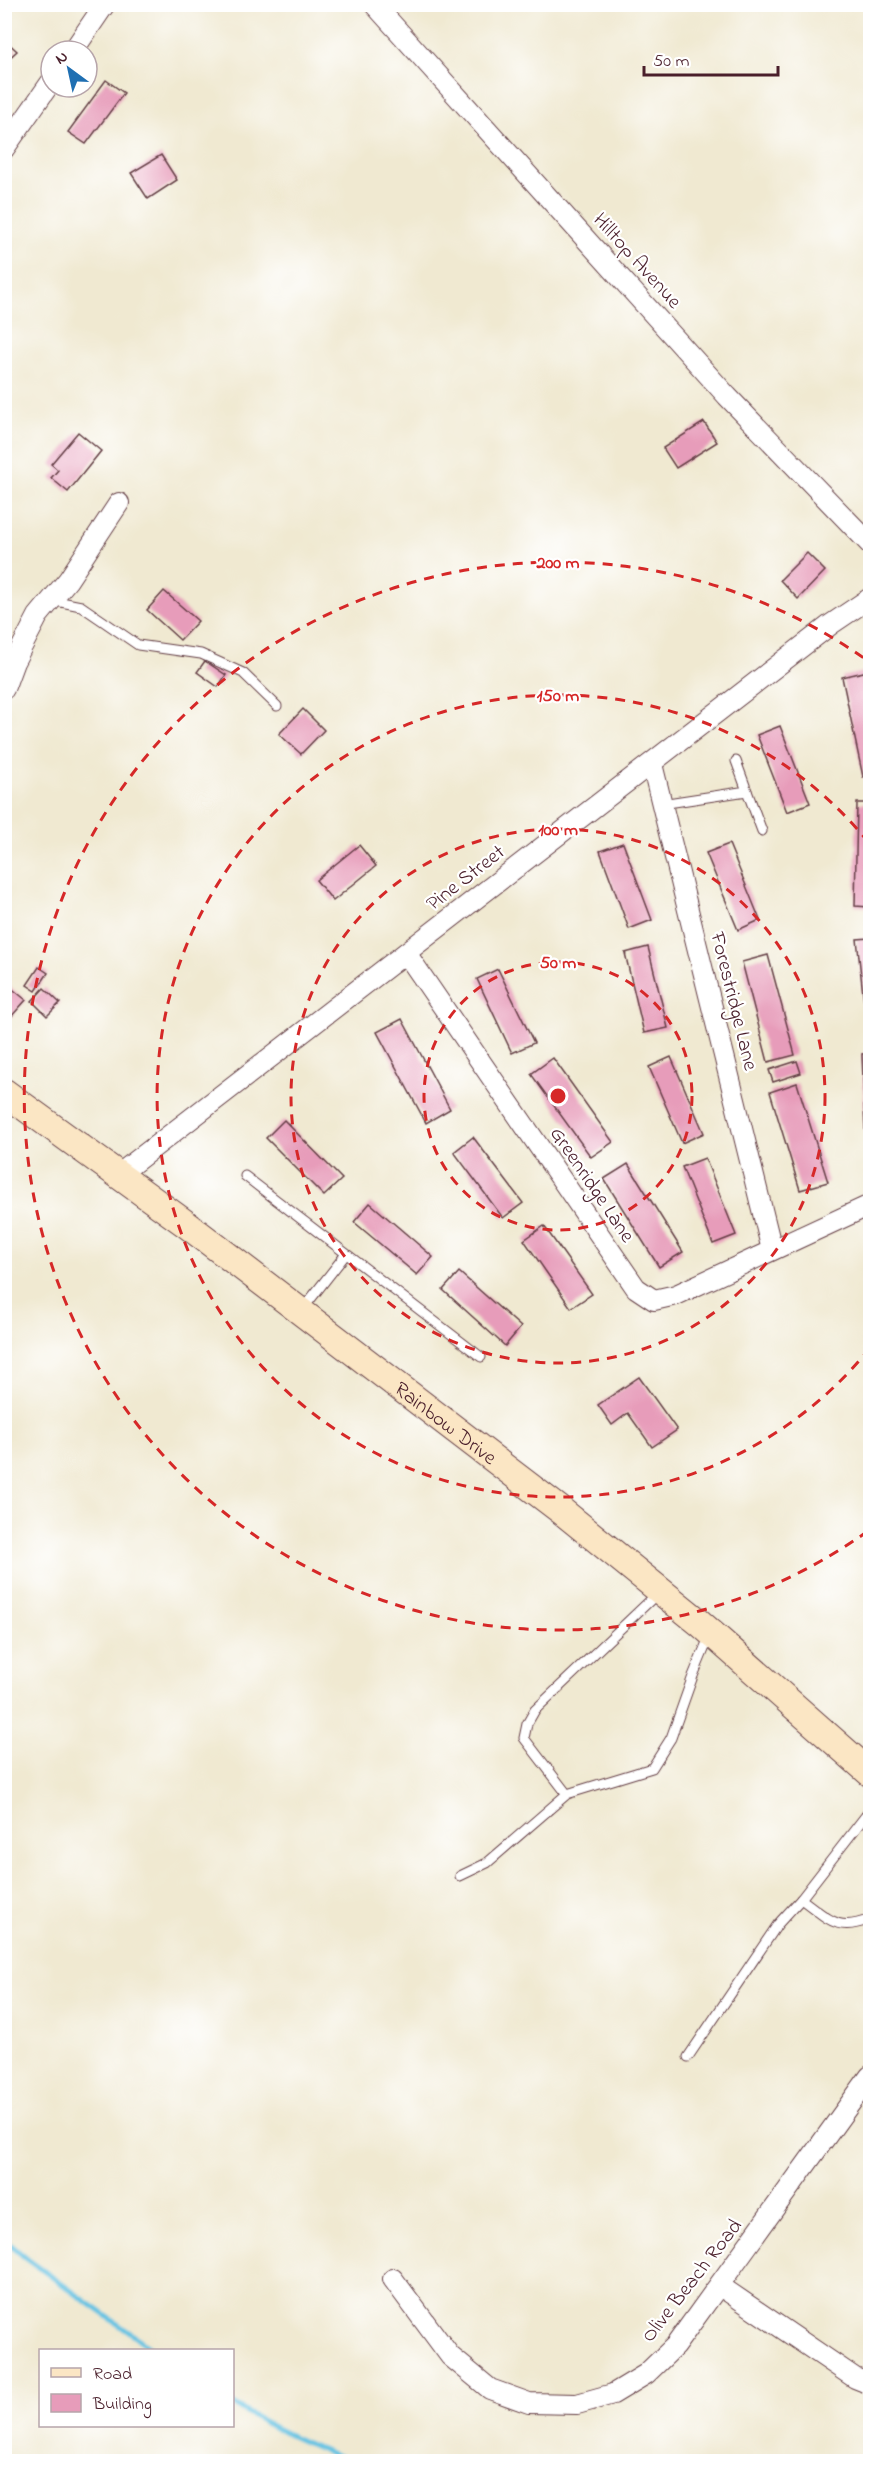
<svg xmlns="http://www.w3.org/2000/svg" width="875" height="2466" font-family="'Indie Flower',sans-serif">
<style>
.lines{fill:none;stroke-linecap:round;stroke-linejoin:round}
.stream{stroke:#64c3e3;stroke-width:5}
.building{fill:#e79cba}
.lane-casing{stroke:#633d44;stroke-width:11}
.street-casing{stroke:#633d44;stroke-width:22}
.secondary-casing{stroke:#633d44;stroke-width:29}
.lane{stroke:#fff;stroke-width:9}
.street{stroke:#fff;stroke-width:20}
.secondary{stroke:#fbe6c4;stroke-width:27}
.ring{fill:none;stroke:#d62828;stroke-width:3;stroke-dasharray:10 8}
.labels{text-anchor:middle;stroke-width:4.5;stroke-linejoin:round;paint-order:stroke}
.street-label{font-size:21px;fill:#4a1f2b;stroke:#fff}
.centre{fill:#d62828;stroke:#fff;stroke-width:3}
.ring-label{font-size:18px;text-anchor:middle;font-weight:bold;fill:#d62828;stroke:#fff;stroke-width:4.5;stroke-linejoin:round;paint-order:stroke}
</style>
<rect width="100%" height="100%" fill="#fff"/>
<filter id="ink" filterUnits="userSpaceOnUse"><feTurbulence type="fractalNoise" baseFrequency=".0167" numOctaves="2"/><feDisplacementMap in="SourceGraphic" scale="12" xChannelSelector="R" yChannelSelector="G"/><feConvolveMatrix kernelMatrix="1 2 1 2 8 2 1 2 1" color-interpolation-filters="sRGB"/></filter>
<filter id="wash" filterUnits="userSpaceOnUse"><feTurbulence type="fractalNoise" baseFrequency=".008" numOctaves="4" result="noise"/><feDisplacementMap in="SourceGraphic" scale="24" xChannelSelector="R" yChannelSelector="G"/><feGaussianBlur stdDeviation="1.35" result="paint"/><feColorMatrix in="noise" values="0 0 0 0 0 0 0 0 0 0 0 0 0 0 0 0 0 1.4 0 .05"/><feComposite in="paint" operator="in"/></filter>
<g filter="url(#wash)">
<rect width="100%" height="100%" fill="#f0e9d1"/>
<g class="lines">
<g class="stream">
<polyline points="4,2239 27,2259 154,2350"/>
<path d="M232,2403C270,2428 310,2445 352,2462"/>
</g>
</g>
<g id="blocks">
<g class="building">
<polygon points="4,39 17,51 4,63"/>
<polygon points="106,80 124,93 86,144 68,132"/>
<polygon points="161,155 177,180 148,199 131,173"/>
<polygon points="704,422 717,442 676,468 663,448"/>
<polygon points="78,432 101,451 68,492 51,478 58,470 51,464"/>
<polygon points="807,553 825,571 798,599 780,580"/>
<polygon points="164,591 198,621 180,640 147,610"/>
<polygon points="205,661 226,675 218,687 197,672"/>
<polygon points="868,671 870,681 870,776 863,777 842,677"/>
<polygon points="303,709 324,730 301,754 279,734"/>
<polygon points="780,726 810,803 787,812 757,735"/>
<polygon points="857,803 870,803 870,907 855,906"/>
<polygon points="623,843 652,920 629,929 600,851"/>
<polygon points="729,844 760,920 738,930 706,853"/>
<polygon points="359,845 376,866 333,901 316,880"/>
<polygon points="870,938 870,1021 866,1022 857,939"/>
<polygon points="648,947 668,1028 644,1033 625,953"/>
<polygon points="768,955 795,1055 768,1062 742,962"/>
<polygon points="39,967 48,973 36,991 27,985"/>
<polygon points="498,969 534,1043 512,1053 477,979"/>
<polygon points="4,982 26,1000 10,1018 4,1013"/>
<polygon points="44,988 60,1003 47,1016 32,1001"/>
<polygon points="402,1019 450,1109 426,1123 377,1032"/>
<polygon points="870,1053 870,1157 866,1157 862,1054"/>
<polygon points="671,1057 704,1133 682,1143 649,1067"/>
<polygon points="553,1058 613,1142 591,1157 531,1074"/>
<polygon points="797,1061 801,1073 773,1082 769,1070"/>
<polygon points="797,1083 828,1182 800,1190 770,1092"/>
<polygon points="284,1120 342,1179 324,1196 266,1138"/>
<polygon points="473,1137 523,1203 503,1218 454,1152"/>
<polygon points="705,1158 736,1235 713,1244 682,1167"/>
<polygon points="628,1164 683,1252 659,1267 604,1179"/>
<polygon points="370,1203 433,1257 417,1275 354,1222"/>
<polygon points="544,1226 592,1294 571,1308 524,1240"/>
<polygon points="459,1272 521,1327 505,1346 443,1290"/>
<polygon points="639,1377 677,1430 652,1447 628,1413 612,1425 598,1405"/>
</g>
</g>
</g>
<g filter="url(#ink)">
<use href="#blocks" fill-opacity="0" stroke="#633d44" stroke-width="1.5"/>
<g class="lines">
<defs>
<g id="lane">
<polyline points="51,600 81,606 138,645 201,654 243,673 277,706"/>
<polyline points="747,791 762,831"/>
<polyline points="661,804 747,791 736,761"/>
<polyline points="245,1176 481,1357"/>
<polyline points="302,1310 346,1254"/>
<polyline points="567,1794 524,1738 527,1724 535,1710 659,1592"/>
<polyline points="460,1876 487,1863 567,1794 652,1768 671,1738 693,1676 710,1635"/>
<path d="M801,1899C828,1918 836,1933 870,1919"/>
<polyline points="688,2057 778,1924 801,1899 870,1810"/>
</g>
<g id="street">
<polyline points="374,4 727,396 870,544"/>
<polyline points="73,51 105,4"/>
<polyline points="4,149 51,82"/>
<polyline points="4,689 14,662 38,616 68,580 119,503"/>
<polyline points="652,764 772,1250"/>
<polyline points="406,953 636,1288 654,1300 676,1295 870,1205"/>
<polyline points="118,1175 830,625 870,598"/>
<polyline points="393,2279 450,2356 490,2389 529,2403 577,2404 613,2394 646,2374 675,2346 870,2076"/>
<polyline points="720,2286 855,2378 870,2384"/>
</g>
<g id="secondary">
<path id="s1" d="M4,1092L186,1224L563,1512L700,1623L870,1773"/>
</g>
</defs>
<use href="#lane" class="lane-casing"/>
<use href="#street" class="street-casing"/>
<use href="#secondary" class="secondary-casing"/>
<use href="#lane" class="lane"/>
<use href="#street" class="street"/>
<use href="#secondary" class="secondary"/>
</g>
</g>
<g class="ring">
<circle cx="558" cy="1096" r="134"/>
<circle cx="558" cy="1096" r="267"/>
<path d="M870 1348A401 401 0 1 1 870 844"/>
<path d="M868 1531A534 534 0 1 1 868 661"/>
</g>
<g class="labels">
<g class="street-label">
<text transform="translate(638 260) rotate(48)" y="7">Hilltop Avenue</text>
<text transform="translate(465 877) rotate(-38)" y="7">Pine Street</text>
<text transform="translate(735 1001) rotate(76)" y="7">Forestridge Lane</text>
<text transform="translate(593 1184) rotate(56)" y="7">Greenridge Lane</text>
<text dy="7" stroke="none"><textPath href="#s1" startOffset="552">Rainbow Drive</textPath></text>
<text transform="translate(691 2280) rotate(-52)" y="7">Olive Beach Road</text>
</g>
</g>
<circle cx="558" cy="1096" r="9" class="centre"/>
<g class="ring-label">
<text x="558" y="568">200 m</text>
<text x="558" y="701">150 m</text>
<text x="558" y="835">100 m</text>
<text x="558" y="968">50 m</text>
</g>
<rect width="875" height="2466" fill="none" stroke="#fff" stroke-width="24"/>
<rect x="39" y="2349" width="195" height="78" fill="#ffffff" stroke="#b7a5aa" stroke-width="1.5"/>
<rect x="51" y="2368" width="30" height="9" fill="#fbe6c4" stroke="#b7a5aa" stroke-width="1.5"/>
<text x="93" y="2379" font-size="18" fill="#4a1f2b">Road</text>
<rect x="51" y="2394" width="30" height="18" fill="#e79cba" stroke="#b7a5aa" stroke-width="1.5"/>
<text x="93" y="2409" font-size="18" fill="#4a1f2b">Building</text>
<g transform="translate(69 69) rotate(327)"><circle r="28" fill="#ffffff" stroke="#b7a5aa" stroke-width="1.5"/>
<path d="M0-4.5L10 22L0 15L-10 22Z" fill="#1f6fb2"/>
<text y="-9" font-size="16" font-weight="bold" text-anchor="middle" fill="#4a1f2b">N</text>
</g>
<path d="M644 66v9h134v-9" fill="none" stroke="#4a1f2b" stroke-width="3"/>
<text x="653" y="66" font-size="18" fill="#4a1f2b" stroke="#ffffff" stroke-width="4.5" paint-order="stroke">50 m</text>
</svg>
